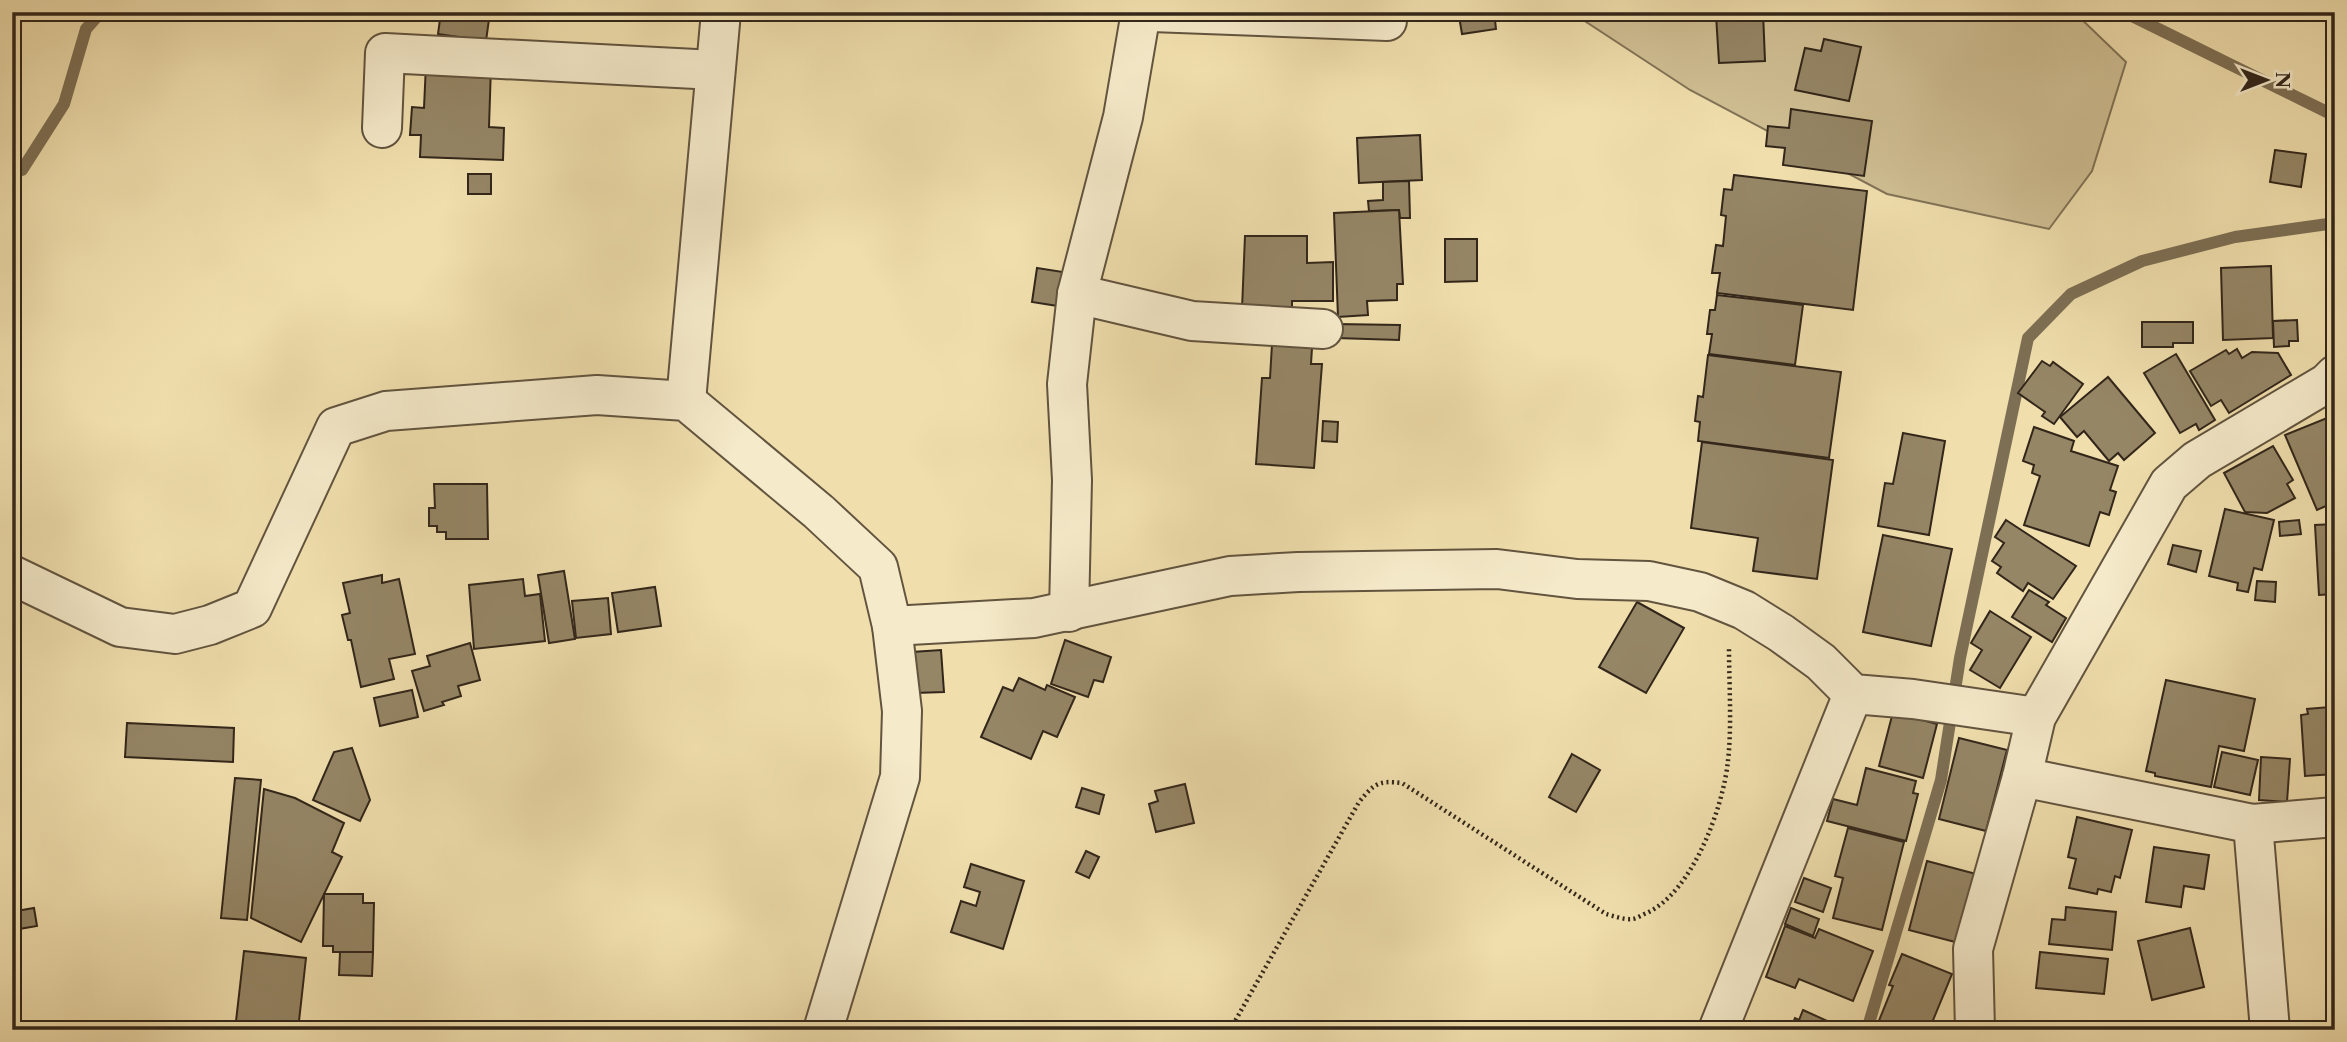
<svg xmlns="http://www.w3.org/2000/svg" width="2347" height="1042" font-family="'Libre Caslon Text',serif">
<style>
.green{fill:#d0c094;stroke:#817357;stroke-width:2}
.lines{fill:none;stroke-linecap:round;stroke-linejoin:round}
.stream{stroke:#7d6f54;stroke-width:12}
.building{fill:#958666;stroke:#32261a;stroke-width:2}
.minor-casing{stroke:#62543f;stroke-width:42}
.path{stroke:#32261a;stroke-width:4.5;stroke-dasharray:2 3.5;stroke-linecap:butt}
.minor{stroke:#f5eaca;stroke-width:38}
</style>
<rect width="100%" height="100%" fill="#f0dfad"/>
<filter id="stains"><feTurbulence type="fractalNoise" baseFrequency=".00286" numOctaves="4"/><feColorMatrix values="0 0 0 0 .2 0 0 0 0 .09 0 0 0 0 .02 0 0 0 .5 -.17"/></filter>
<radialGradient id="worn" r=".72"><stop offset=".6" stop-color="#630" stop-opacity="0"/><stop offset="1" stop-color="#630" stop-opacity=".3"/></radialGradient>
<polygon class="green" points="1571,12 2074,12 2126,62 2092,171 2049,229 1887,194 1690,90"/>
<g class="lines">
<g class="stream">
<polyline points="2124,12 2335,116"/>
<polyline points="22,170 64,104 86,29 101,12"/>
<polyline points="1867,1030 1941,780 1960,658 2028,338 2071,294 2142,261 2235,237 2335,223"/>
</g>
</g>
<g class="building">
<polygon points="441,12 490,12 486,41 438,34"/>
<polygon points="1494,12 1496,29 1462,34 1459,16"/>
<polygon points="1763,12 1765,61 1719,63 1716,15"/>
<polygon points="1824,39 1861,47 1849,101 1795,90 1805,48 1821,51"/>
<polygon points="426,64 491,66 489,127 504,128 503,160 420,157 421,135 410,135 412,107 424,108"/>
<polygon points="1791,109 1872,121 1864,176 1783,165 1785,148 1766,146 1768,126 1789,128"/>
<polygon points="1420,135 1422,180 1359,183 1357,138"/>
<polygon points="2275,150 2306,154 2301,187 2270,182"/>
<rect x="468" y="174" width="23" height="20"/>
<polygon points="1734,175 1867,191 1853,310 1717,293 1720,273 1712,273 1716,245 1723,246 1726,216 1721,215 1724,189 1732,190"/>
<polygon points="1409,181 1410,218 1400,218 1399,210 1369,211 1368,201 1383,200 1383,182"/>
<polygon points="1399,210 1403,284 1397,284 1397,300 1367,301 1368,315 1338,317 1334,213"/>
<polygon points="1245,236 1307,236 1307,263 1333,262 1333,301 1292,301 1292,309 1242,309"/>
<polygon points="1445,239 1477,239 1477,281 1445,282"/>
<polygon points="2271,266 2273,338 2223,340 2221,268"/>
<polygon points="1037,268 1063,272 1058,306 1032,302"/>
<polygon points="1717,295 1803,305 1795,365 1709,354 1712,334 1707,334 1710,310 1715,310"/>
<polygon points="2297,320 2298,341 2289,341 2289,346 2274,347 2273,321"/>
<polygon points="2142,322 2193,322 2193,343 2173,343 2173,347 2142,347"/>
<polygon points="1336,324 1400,325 1399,340 1336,338"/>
<polygon points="1272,344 1312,348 1311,364 1322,364 1314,468 1256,464 1262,378 1270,378"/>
<polygon points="2237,349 2242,358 2252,352 2278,353 2291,375 2229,413 2221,400 2211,406 2190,371 2226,350 2229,354"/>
<polygon points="2176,354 2215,420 2199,430 2196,424 2180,433 2144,373"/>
<polygon points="1708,355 1841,372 1829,458 1698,441 1700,422 1695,421 1698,396 1703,397"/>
<polygon points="2042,361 2050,366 2053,362 2083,384 2054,424 2042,416 2045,412 2018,393"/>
<polygon points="2108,377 2155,433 2124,460 2118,453 2109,461 2084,431 2077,437 2060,417"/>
<polygon points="2327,418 2335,435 2335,502 2317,510 2285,435"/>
<polygon points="1323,421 1338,422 1337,442 1322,441"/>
<polygon points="2034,427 2074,441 2071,451 2118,466 2110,490 2116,492 2109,515 2100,512 2089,546 2024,525 2040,476 2032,473 2034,465 2023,461"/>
<polygon points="1903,433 1945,441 1929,535 1878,526 1885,483 1893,484"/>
<polygon points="1702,442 1833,460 1817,579 1753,571 1758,538 1691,528"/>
<polygon points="2273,446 2293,480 2287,484 2295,498 2267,513 2245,512 2224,473"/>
<polygon points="434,484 487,484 488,539 446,539 446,532 437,532 437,526 429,526 429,508 435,508"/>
<polygon points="2225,509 2274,520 2262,570 2254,568 2248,592 2237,590 2238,583 2209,576"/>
<polygon points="2006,520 2076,566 2053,599 2028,583 2023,591 1997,573 2001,567 1992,561 2004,543 1995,537"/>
<polygon points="2299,520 2301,534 2280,536 2279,522"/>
<polygon points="2335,524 2335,594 2319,595 2315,525"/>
<polygon points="1883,535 1952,549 1931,646 1863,632"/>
<polygon points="2173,545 2201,551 2196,572 2168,564"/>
<polygon points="564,571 575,639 549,643 538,575"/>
<polygon points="382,575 382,583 399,579 415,654 389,659 394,679 361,687 351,640 348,640 342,615 350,613 343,583"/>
<polygon points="523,579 525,596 540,594 545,641 474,649 469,585"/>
<polygon points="2257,581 2276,582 2275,602 2255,600"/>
<polygon points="655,587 661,626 618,632 612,593"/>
<polygon points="2029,590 2049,602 2046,605 2066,618 2052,642 2012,617"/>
<polygon points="608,598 611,634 576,638 572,601"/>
<polygon points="1637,602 1684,628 1646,693 1599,667"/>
<polygon points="1990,611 2031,637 2000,688 1970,670 1982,650 1971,643"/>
<polygon points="1065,640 1111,657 1103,682 1094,680 1088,697 1051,684"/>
<polygon points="470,643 480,680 458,686 461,696 442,702 444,705 424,711 412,671 430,666 427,656"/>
<polygon points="941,650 944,692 915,693 912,652"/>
<polygon points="2335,651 2335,683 2328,683 2326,652"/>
<polygon points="1019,678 1045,690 1047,685 1075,697 1057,737 1043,731 1031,759 981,737 1003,687 1013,691"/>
<polygon points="2166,680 2255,699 2244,751 2219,746 2211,787 2155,776 2155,773 2146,771"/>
<polygon points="412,690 418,717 380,726 374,698"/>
<polygon points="2330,707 2331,711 2335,711 2335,774 2305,776 2301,715 2308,714 2307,709"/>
<polygon points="1893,712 1937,724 1923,778 1879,766"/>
<polygon points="127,723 234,728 233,762 125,757"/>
<polygon points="1959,738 2007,750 1986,831 1939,819"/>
<polygon points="352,748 370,800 360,821 313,800 334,752"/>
<polygon points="2222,752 2258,760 2250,795 2214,787"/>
<polygon points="1572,754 1600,770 1576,812 1549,797"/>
<polygon points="2261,757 2290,759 2287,802 2259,800"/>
<polygon points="1866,768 1916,781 1913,793 1918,794 1906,841 1827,821 1833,799 1857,805"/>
<polygon points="235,778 261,780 247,920 221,918"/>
<polygon points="1185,784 1194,823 1156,832 1149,804 1158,801 1155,791"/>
<polygon points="1082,788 1104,795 1099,814 1076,807"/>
<polygon points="264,789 295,798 344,823 332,852 342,857 301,942 251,918"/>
<polygon points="2077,817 2132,830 2120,878 2115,876 2111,892 2098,889 2097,894 2069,888 2076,859 2068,857"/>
<polygon points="1848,828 1904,842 1882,930 1833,918 1843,878 1835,876"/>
<polygon points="2154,847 2209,855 2204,889 2184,886 2181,907 2146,902"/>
<polygon points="1086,851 1099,857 1089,878 1076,872"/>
<polygon points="1927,861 1976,874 1959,943 1909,930"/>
<polygon points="971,864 1024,881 1003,949 951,932 961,901 976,906 980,892 964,887"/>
<polygon points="1804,878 1831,888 1823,912 1795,902"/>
<polygon points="324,894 363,894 363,903 374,903 373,952 333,952 333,946 323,946"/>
<polygon points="2066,907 2116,912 2112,950 2049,944 2052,919 2065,920"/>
<polygon points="34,908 37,926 19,929 16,911"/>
<polygon points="1791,908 1819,919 1813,936 1785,924"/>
<polygon points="1785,926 1815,938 1819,929 1873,951 1853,1001 1799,979 1795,988 1766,977"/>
<polygon points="2190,928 2204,987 2152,1000 2138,941"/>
<polygon points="244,951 306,958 298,1030 235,1030"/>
<polygon points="340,952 373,952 372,976 339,975"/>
<polygon points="2040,952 2108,959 2104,994 2036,988"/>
<polygon points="1902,954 1952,974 1929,1030 1876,1028 1893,986 1889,985"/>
<polygon points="1803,1010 1847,1030 1790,1030 1795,1018 1799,1020"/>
</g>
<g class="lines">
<defs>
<g id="minor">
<polyline points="1152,12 1387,21"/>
<polyline points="382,128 385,53 715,70"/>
<polyline points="1077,294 1192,321 1323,329"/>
<polyline points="686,401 721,12"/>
<polyline points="12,575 120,627 175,634 210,625 252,608 336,427 386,411 597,395 686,401 819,512 878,567 892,626 902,711 900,777 823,1030"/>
<polyline points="1069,612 1072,480 1067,384 1077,294 1123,117 1141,12"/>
<polyline points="892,626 1034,618 1230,576 1298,572 1497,569 1577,579 1649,581 1700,592 1744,610 1781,633 1821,662 1853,694 1913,699 2036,717"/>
<polyline points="2022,777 2253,824 2335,817"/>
<polyline points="2253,824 2270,1030"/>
<polyline points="1718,1030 1853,694"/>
<polyline points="1975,1030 1973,949 2022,777 2036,717 2169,484 2197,460 2327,383 2335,375"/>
</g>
</defs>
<use href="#minor" class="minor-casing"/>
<path class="path" d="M1230,1030L1359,802C1374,784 1378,780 1402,783L1606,914C1613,916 1625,920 1632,919C1637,919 1643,914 1647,913C1693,891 1723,808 1728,761C1732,724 1729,685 1729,647"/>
<use href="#minor" class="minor"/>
</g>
<rect width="2347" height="1042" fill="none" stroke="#f0dfad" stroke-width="42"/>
<rect x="14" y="14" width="2319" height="1014" fill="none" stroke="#32261a" stroke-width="3.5"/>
<rect x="21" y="21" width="2305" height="1000" fill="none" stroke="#32261a" stroke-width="2"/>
<g transform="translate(2266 80) rotate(90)" stroke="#f5eaca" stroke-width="5" paint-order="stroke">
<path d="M0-5L12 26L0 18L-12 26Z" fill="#32261a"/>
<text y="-10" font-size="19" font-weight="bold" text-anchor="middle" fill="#32261a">N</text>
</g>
<rect width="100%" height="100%" filter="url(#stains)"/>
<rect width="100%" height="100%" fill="url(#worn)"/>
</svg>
